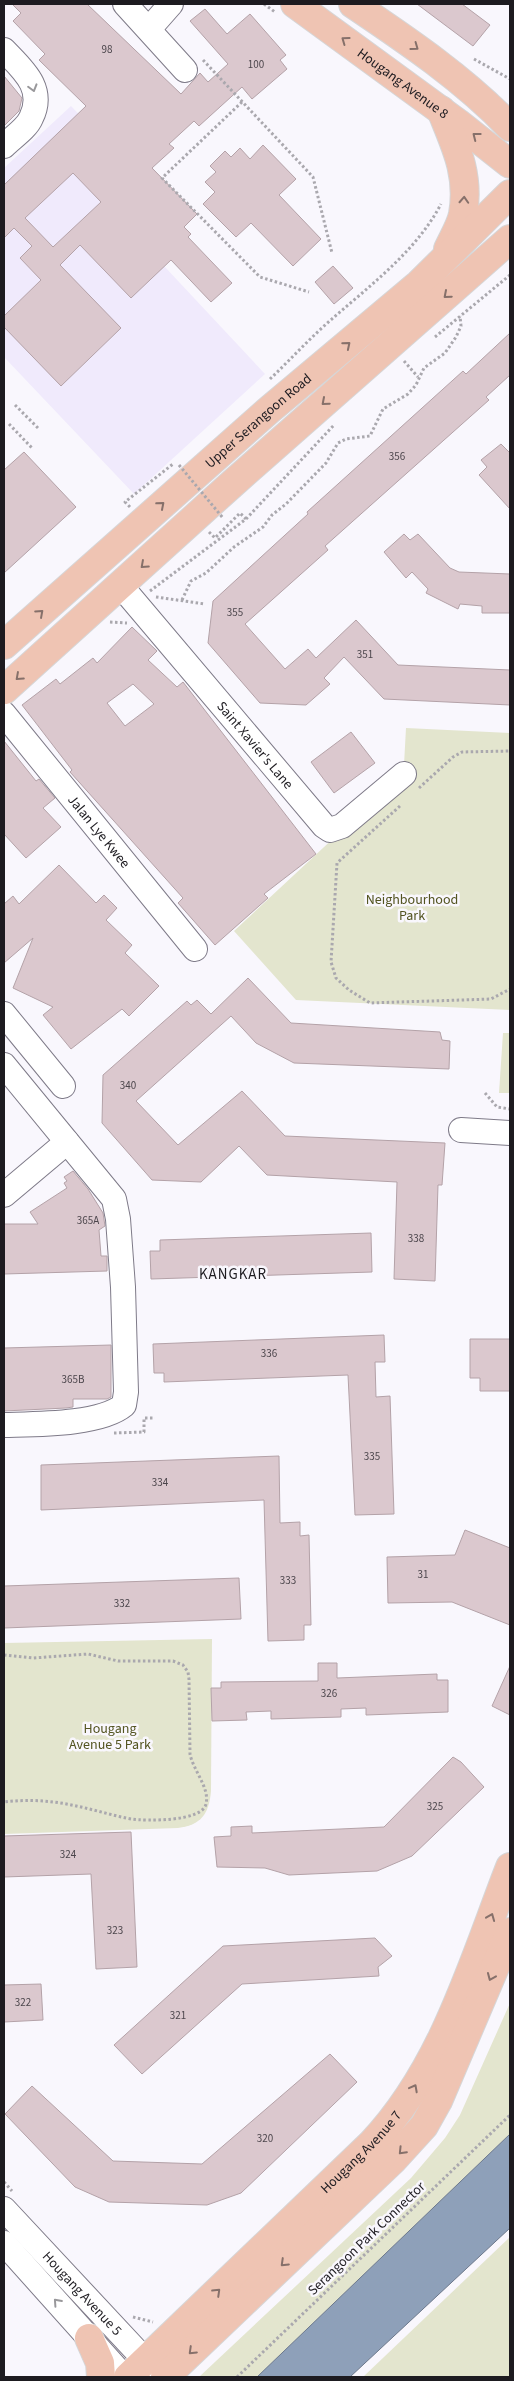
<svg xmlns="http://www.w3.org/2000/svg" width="514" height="2381" font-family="'Source Sans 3',sans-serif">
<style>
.built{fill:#f0eafc}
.green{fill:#e3e5ce}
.water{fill:#8ea0b9;stroke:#6c788b}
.building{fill:#dbc8ce;stroke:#b4a2a8;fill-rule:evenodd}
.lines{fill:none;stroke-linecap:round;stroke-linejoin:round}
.minor-casing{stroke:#7e7a88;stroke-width:26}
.major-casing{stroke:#d6d6d7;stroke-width:30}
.path{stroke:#aaa8ae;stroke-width:3;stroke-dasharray:2.5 2.5;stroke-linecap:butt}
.minor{stroke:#fff;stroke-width:24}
.major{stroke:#efc4b3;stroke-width:28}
.path-bridge{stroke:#aaa8ae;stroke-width:3;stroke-dasharray:2.5 2.5;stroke-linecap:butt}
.oneway{stroke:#86706a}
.oneway2{stroke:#99989b}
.labels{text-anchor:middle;stroke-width:5;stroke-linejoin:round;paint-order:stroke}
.number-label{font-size:11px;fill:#4c464c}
.street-label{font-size:14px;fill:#1d1b20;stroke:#f9f7fd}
.park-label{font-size:14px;fill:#535421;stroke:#f9f7fd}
.neighbourhood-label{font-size:15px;letter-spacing:1px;fill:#1d1b20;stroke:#f9f7fd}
</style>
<rect width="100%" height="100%" fill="#f9f7fd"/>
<polygon class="built" points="71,106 168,207 136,236 265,374 134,494 4,357 4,168"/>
<g class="green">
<polygon points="406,728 510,733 510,1010 296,1000 234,931 338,834 403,783"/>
<polygon points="503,1033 510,1033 510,1093 499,1093"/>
<path d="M212,1639L211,1791C209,1814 201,1825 178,1828L4,1834V1643Z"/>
<polygon points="510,2003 510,2134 257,2377 199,2377 411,2178 445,2138 460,2115"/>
<polygon points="510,2237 510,2377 363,2377"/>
</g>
<polygon class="water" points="510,2134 510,2228 350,2377 257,2377"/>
<g class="building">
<path d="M12,4H87L181,94L200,73L208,82L228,64L190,21L205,9L227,34L250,14L286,55L280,60L287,69L252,99L242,87L199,126L194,121L169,144L174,148L152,168L197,214L184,227L191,234L188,237L232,283L211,302L171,260L131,298L80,245L60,265L121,328L61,386L4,327V316L41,280L20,258L32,246L14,228L4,238V185L86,106L39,60L45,54L13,21L21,13ZM73,173L101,202L53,247L25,218Z"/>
<polygon points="417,4 462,4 490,25 473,46"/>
<polygon points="4,76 22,98 19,111 4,126"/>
<polygon points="263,145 296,179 279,195 321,239 293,266 251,223 236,237 203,204 215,192 205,182 216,172 210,166 225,151 231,157 240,148 250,159"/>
<polygon points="333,266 353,288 334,304 315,282"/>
<polygon points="510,333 510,375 486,397 489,400 325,546 328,550 245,624 285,669 308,649 316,658 356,620 398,665 510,670 510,705 384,699 344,657 324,678 330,684 306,705 260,703 208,643 213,601 308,514 307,512 463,371 466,374"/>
<polygon points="501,444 510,453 510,509 479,475 487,467 481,460"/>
<polygon points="24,452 76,507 4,573 4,470"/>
<polygon points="404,534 410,540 418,534 450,568 459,572 510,574 510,613 482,613 482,606 460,604 458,609 426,593 428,589 412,572 406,578 384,552"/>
<path d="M132,627L157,651L148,660L177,687L183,682L316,854L264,894L268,898L215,945L178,903L183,898L70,772L72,770L22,705L56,679L60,684L93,658L97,663ZM133,684L154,704L125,726L107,703Z"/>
<polygon points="351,732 375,763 334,793 311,762"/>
<polygon points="4,741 36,781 39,779 55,798 43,808 61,827 26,858 4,834"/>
<polygon points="59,865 96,903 104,895 117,908 106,920 132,945 125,953 159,986 129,1016 122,1009 71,1049 43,1015 53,1007 13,988 33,938 4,963 4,904 13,896 19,904"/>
<polygon points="248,978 291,1023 440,1032 442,1040 450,1041 449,1069 294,1063 256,1043 231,1016 136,1101 178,1145 242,1091 285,1136 445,1143 442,1185 438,1185 435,1281 394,1279 397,1182 267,1175 239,1146 201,1182 152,1180 102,1123 103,1075 187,1001 191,1005 197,1000 211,1014"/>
<polygon points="73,1171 88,1189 103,1213 105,1226 99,1230 101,1256 107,1256 107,1271 4,1274 4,1224 38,1224 30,1212 67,1188 64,1183 67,1181 64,1177"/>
<polygon points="371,1233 372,1272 151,1279 150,1251 160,1251 160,1240"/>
<polygon points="384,1335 385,1362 375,1362 376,1397 390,1396 394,1514 355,1515 348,1375 164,1382 164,1373 154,1373 153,1344"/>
<polygon points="470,1339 510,1339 510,1391 480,1391 480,1378 470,1378"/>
<polygon points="111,1345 111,1397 107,1399 73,1399 73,1407 66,1408 4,1411 4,1348"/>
<polygon points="279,1456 280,1523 300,1522 300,1536 309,1535 311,1625 304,1625 304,1640 268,1641 264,1500 41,1510 41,1465"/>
<polygon points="465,1530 510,1548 510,1625 452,1602 388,1603 387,1557 455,1555"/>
<polygon points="239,1578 241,1619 4,1628 4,1586"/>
<polygon points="318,1663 337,1663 337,1678 437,1674 437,1680 448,1680 448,1712 366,1715 366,1708 341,1709 341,1717 271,1719 271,1711 246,1712 247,1720 212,1721 211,1688 221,1688 221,1682 318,1681"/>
<polygon points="510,1666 510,1715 492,1706"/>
<polygon points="453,1757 461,1762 484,1787 412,1856 377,1871 289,1875 265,1868 217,1867 214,1837 231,1836 231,1827 252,1826 252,1833 384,1827"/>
<polygon points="131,1832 137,1967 96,1969 91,1874 4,1877 4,1836"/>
<polygon points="375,1938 392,1956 378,1967 379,1976 242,1984 142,2074 114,2045 223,1946"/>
<polygon points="41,1984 43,2020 4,2022 4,1985"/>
<polygon points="330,2054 357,2082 241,2193 207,2205 109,2202 75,2187 5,2114 32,2086 113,2161 202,2164"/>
</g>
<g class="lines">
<defs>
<g id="minor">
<polyline points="125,4 185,70"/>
<polyline points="149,29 171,4"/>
<path d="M4,50C22,69 46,88 31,118C27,128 12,138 4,146"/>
<path id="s1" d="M121,586L324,826L330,830L342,826L404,774"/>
<path id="s2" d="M4,714L195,949"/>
<polyline points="4,1014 63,1086"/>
<path d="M4,1065L114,1199L118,1219L123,1287L126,1392L124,1405C100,1425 35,1424 4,1425"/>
<polyline points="461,1130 510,1133"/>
<polyline points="4,1195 67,1142"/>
<path id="s3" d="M4,2209L158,2374"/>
<polyline points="4,2243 124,2377"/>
</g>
<g id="major">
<path id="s4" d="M295,4L458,123L510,164"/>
<path d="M353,4C408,41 464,79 510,127"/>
<path d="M441,110C455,145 470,174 463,214C461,225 453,238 448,249"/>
<path id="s5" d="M4,645L269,410L419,284L510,194"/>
<polyline points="4,690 232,484 510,239"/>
<polyline points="89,2338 100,2363 101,2377"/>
<path id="s6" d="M128,2377L372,2143C443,2068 473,1962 510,1867"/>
<polyline points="165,2377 393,2160 424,2126 438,2101 510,1932"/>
</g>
</defs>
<use href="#minor" class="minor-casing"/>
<use href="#major" class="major-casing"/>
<g class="path">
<polyline points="264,4 275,12"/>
<polyline points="474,59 510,79"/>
<polyline points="203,60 313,177 332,253"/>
<polyline points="242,102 162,178 260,277 309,292"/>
<polyline points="435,337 510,275"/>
<polyline points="404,361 418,377"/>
<path d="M270,379C291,359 311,337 333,318C372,284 417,250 441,204"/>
<polyline points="15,405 39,429"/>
<polyline points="9,424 33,449"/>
<polyline points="130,507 125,502 173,464"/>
<polyline points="209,532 215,538 240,513 246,519"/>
<polyline points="150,591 246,519 334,425"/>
<polyline points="156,597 205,604"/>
<polyline points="182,600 191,581 206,573 234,547 263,527 272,515 286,504 326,463 338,443 346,439 370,436 383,409 408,394 416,385 424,368 445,353 456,337 461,326 460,316"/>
<polyline points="110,622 127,623"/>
<polyline points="419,788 453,757 462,752 510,751"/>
<polyline points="400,806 337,863 331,962 336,978 349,990 370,1003 491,999 510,989"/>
<polyline points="485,1093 497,1107 510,1109"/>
<polyline points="114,1433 144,1432 144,1418 155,1418"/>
<path d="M4,1655L33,1658L88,1654L118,1661H173L183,1665L188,1672L189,1679L190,1754C193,1770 210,1788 206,1804C202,1822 146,1821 131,1819C105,1814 80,1805 53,1802C37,1800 20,1800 4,1802"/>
<polyline points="4,2182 12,2191"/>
<polyline points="133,2317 153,2322"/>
<polyline points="237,2377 510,2115"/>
</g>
<use href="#minor" class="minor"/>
<use href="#major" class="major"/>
<polyline class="path-bridge" points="179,465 223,518"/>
</g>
<defs><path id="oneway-chevron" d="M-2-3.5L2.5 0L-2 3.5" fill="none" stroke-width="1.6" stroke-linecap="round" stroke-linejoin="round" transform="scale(1.25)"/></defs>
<g class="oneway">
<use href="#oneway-chevron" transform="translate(345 40) rotate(-144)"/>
<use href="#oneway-chevron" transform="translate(415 47) rotate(36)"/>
<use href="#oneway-chevron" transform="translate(476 136) rotate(-142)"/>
<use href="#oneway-chevron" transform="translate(464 200) rotate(-87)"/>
<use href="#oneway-chevron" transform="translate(447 295) rotate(139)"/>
<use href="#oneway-chevron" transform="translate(347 345) rotate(-40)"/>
<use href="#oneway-chevron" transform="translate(325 402) rotate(139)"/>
<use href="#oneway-chevron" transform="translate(161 505) rotate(-41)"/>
<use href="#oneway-chevron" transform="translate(144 565) rotate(138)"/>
<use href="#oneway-chevron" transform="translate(40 613) rotate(-42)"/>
<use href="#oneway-chevron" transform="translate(19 677) rotate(138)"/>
<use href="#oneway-chevron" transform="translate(491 1917) rotate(-68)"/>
<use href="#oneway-chevron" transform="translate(491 1977) rotate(113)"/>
<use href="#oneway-chevron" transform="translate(414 2088) rotate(-62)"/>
<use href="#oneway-chevron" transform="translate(402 2151) rotate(134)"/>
<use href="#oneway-chevron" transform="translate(284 2263) rotate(136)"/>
<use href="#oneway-chevron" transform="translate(217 2292) rotate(-44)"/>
<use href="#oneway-chevron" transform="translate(192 2351) rotate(136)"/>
</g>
<g class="oneway2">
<use href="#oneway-chevron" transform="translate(33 88) rotate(74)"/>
<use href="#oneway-chevron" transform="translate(57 2302) rotate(-132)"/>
</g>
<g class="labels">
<g class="number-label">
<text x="107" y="53">98</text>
<text x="256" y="68">100</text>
<text x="397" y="460">356</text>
<text x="235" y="616">355</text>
<text x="365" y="658">351</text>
<text x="128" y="1089">340</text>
<text x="88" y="1224">365A</text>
<text x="416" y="1242">338</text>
<text x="269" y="1357">336</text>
<text x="73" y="1383">365B</text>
<text x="372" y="1460">335</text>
<text x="160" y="1486">334</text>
<text x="423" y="1578">31</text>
<text x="288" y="1584">333</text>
<text x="122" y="1607">332</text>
<text x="329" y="1697">326</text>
<text x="435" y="1810">325</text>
<text x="68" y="1858">324</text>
<text x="115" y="1934">323</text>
<text x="23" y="2006">322</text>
<text x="178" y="2019">321</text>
<text x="265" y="2142">320</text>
</g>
<g class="street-label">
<text dy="5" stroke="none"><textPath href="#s4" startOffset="134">Hougang Avenue 8</textPath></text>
<text dy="5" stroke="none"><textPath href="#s5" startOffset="339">Upper Serangoon Road</textPath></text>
<text dy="5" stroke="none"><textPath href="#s1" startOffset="208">Saint Xavier's Lane</textPath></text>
<text dy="5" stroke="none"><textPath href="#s2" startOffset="151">Jalan Lye Kwee</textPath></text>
<text dy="5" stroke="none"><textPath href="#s6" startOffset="324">Hougang Avenue 7</textPath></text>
<text transform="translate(366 2238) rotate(-44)" y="5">Serangoon Park Connector</text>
<text dy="5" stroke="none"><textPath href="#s3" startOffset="115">Hougang Avenue 5</textPath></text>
</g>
<g class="park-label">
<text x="412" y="904">Neighbourhood<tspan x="412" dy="16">Park</tspan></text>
<text x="110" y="1733">Hougang<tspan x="110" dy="16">Avenue 5 Park</tspan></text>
</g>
<g class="neighbourhood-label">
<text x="233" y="1279">KANGKAR</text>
</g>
</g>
<rect width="514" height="2381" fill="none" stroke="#1d1b20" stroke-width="10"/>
</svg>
